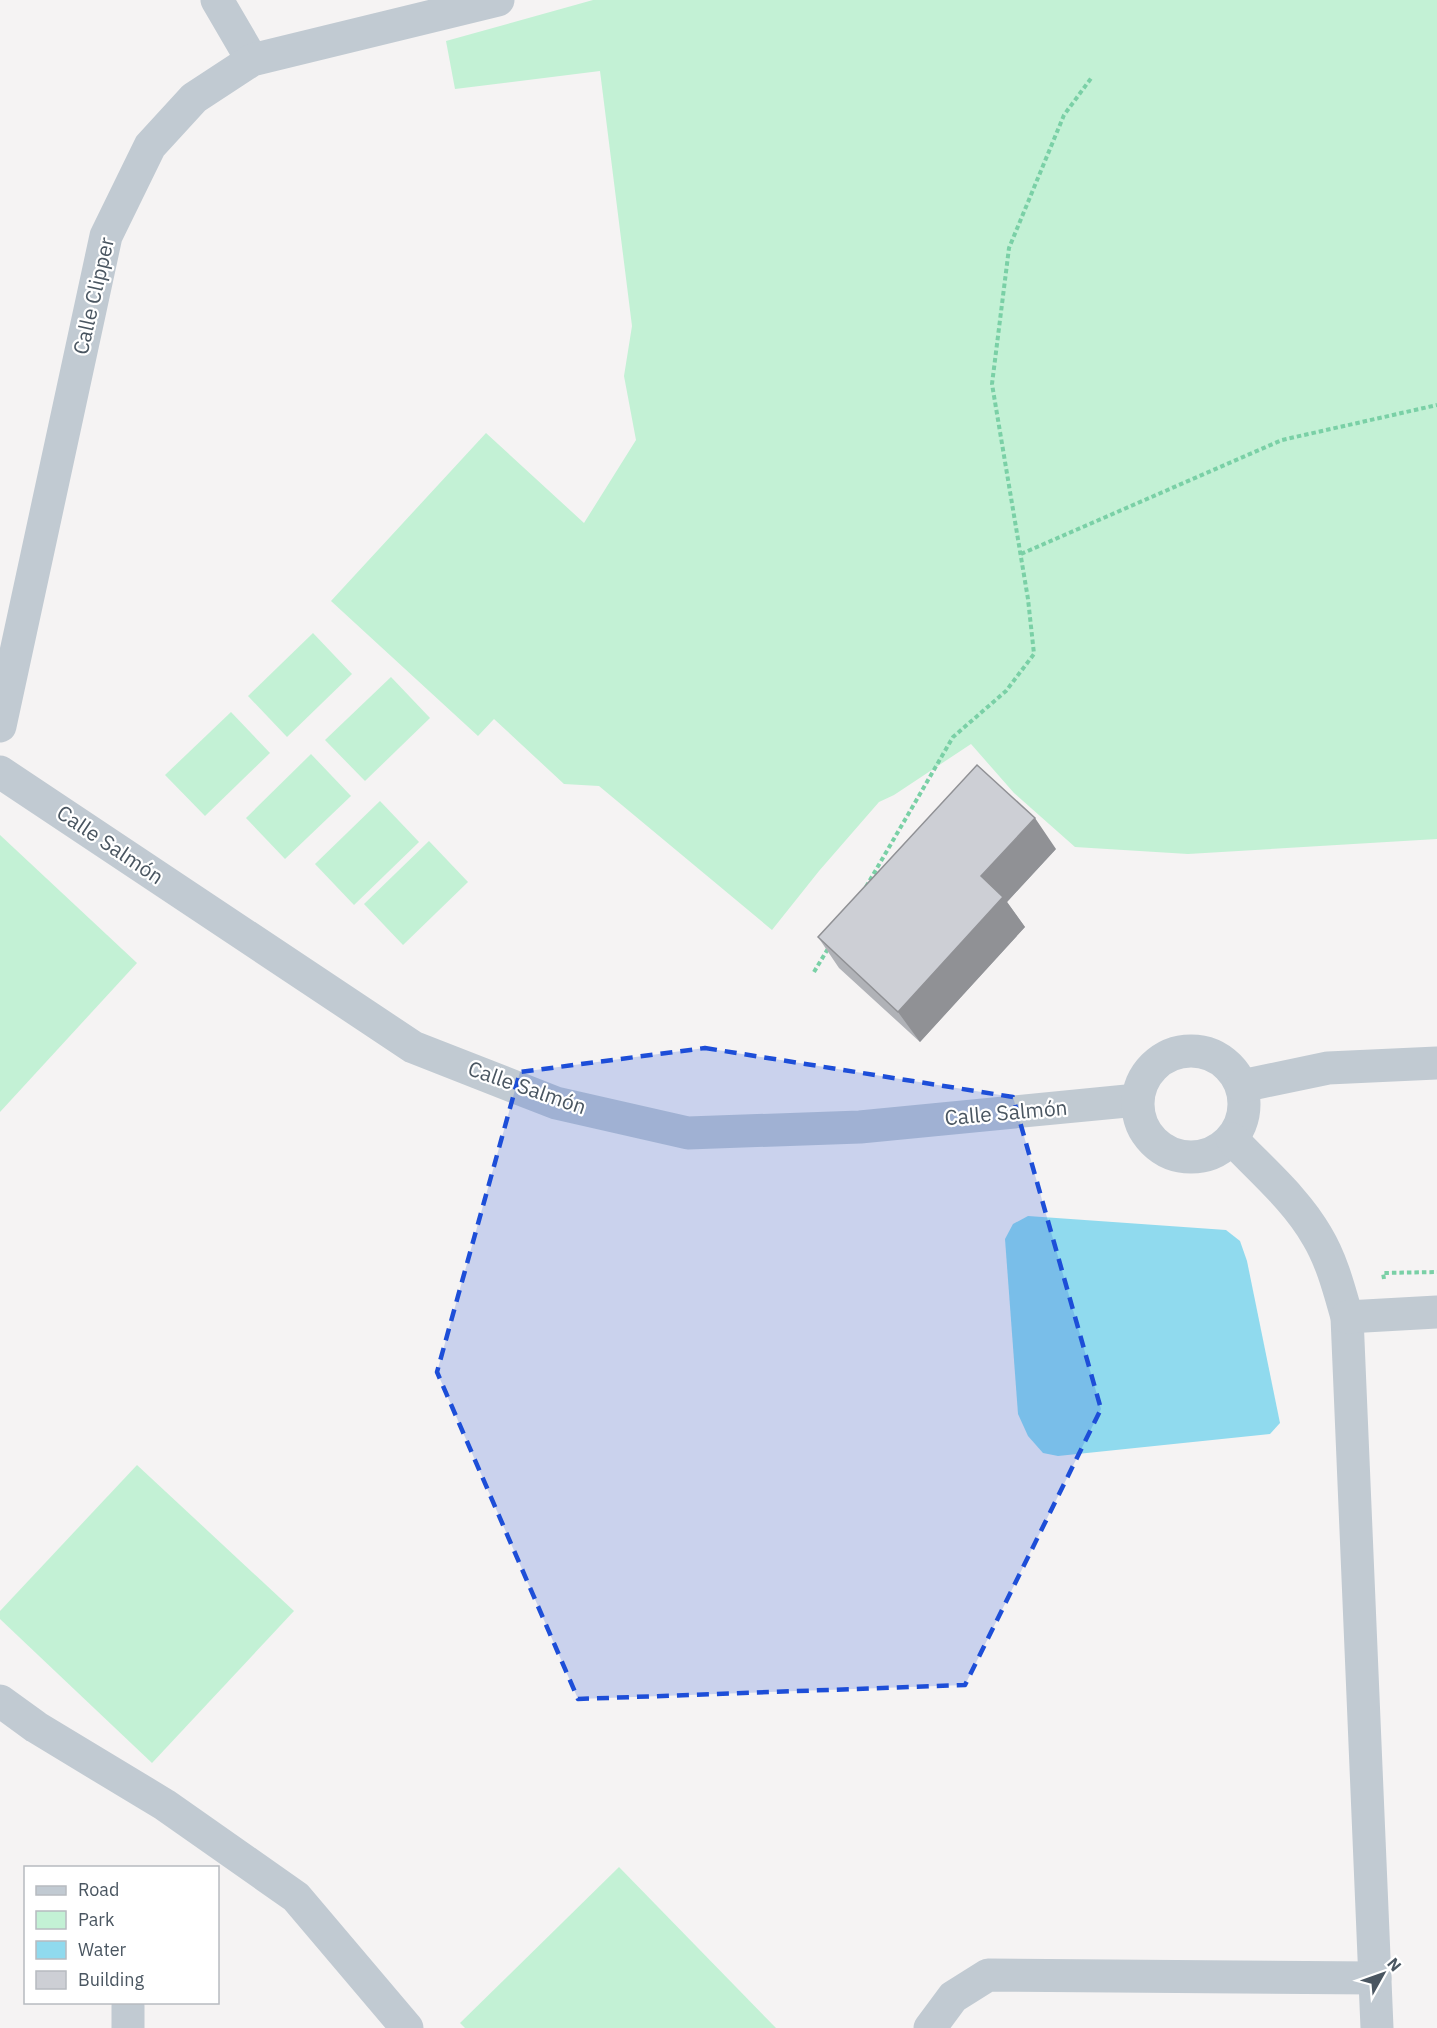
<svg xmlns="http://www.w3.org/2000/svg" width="1437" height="2028" font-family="'IBM Plex Sans',sans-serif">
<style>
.green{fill:#c3f1d5}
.water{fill:#90daee}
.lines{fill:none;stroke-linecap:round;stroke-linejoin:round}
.path{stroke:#7ad0a6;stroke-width:4;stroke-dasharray:4.5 3;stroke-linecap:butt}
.minor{stroke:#c1cad2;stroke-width:33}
.wall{fill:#b0b2b7}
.shaded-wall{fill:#909195}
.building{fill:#cdcfd5;stroke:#909195;stroke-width:1.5}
.marked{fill:#1d4ed8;fill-opacity:0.2;stroke:#1d4ed8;stroke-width:4.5;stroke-dasharray:12 8;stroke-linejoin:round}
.labels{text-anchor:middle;stroke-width:4.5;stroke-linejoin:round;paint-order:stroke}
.street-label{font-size:21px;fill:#4a5661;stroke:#fff}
</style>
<rect width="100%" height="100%" fill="#f5f3f3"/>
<g class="green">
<polygon points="593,0 1437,0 1437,839 1188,854 1075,847 1014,793 971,744 894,795 879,802 819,871 772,930 599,786 564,784 494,719 478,736 331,601 486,433 584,523 636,440 624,376 632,326 600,71 455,89 446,41"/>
<polygon points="313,633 352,674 287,737 248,696"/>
<polygon points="391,677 430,718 365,781 325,740"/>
<polygon points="231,712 270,753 205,816 165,775"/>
<polygon points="311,754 351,796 285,859 246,818"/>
<polygon points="380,801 419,842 354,905 315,864"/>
<polygon points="0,835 137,963 0,1112"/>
<polygon points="429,841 468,882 403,945 364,904"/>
<polygon points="137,1465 294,1611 152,1763 0,1619 0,1611"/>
<polygon points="619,1867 776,2028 465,2028 460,2023"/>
</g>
<polygon class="water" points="1028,1216 1226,1230 1240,1241 1247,1261 1280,1423 1270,1434 1058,1456 1043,1453 1028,1436 1018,1414 1005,1239 1013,1224"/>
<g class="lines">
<g class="path">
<polyline points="1021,554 1282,440 1437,405"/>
<polyline points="866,887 953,737 1006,691 1034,654 1028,599 992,384 1009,248 1064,115 1092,77"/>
<polyline points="814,972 829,947"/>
<polyline points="1384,1279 1383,1273 1437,1272"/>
</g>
<g class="minor">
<polyline points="217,0 252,60"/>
<polyline points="0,726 106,236 150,146 194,98 252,60 498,0"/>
<polyline points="0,772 413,1047 556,1103 688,1133 860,1127 1137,1100"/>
<circle cx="1191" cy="1104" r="53"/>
<polyline points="1242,1086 1328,1068 1437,1063"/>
<path d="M1232,1139C1261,1170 1296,1199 1317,1236C1332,1261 1339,1289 1347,1317L1377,2028"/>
<polyline points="1347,1317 1437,1312"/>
<polyline points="0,1701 36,1727 165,1805 296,1897 407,2028"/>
<polyline points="128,2006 128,2028"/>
<polyline points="930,2028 953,1997 988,1975 1375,1978"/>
</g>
</g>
<polygon class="wall" points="1056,849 1007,902 1025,927 920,1042 839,968 818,937"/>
<polygon class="shaded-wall" points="1035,818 1056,849 1007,902 1025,927 920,1042 898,1012 981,876"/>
<polygon class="building" points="977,765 1035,818 981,876 1003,897 898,1012 818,937"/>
<path class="marked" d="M705,1048L1013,1097L1101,1409L965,1685L578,1699L437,1372L520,1072Z"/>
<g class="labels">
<g class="street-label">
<text transform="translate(94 296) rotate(-77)" y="7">Calle Clipper</text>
<text transform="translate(110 845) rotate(34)" y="7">Calle Salmón</text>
<text transform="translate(527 1088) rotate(19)" y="7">Calle Salmón</text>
<text transform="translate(1006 1113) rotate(-5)" y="7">Calle Salmón</text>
</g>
</g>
<rect x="24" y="1866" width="195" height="138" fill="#ffffff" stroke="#b7bbc0" stroke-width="1.5"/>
<rect x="36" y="1886" width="30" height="9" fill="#c1cad2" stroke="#b7bbc0" stroke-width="1.5"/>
<text x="78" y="1896" font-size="18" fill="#4a5661">Road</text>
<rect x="36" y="1911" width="30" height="18" fill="#c3f1d5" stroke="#b7bbc0" stroke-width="1.5"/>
<text x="78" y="1926" font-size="18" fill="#4a5661">Park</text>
<rect x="36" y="1941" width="30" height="18" fill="#90daee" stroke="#b7bbc0" stroke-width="1.5"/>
<text x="78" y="1956" font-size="18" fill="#4a5661">Water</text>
<rect x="36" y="1971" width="30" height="18" fill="#cdcfd5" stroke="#b7bbc0" stroke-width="1.5"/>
<text x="78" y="1986" font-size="18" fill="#4a5661">Building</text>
<g transform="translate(1383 1974) rotate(50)" stroke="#ffffff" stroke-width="4.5" paint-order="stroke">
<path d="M0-4.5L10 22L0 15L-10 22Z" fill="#4a5661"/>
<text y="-9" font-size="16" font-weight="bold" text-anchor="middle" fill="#4a5661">N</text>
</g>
</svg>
